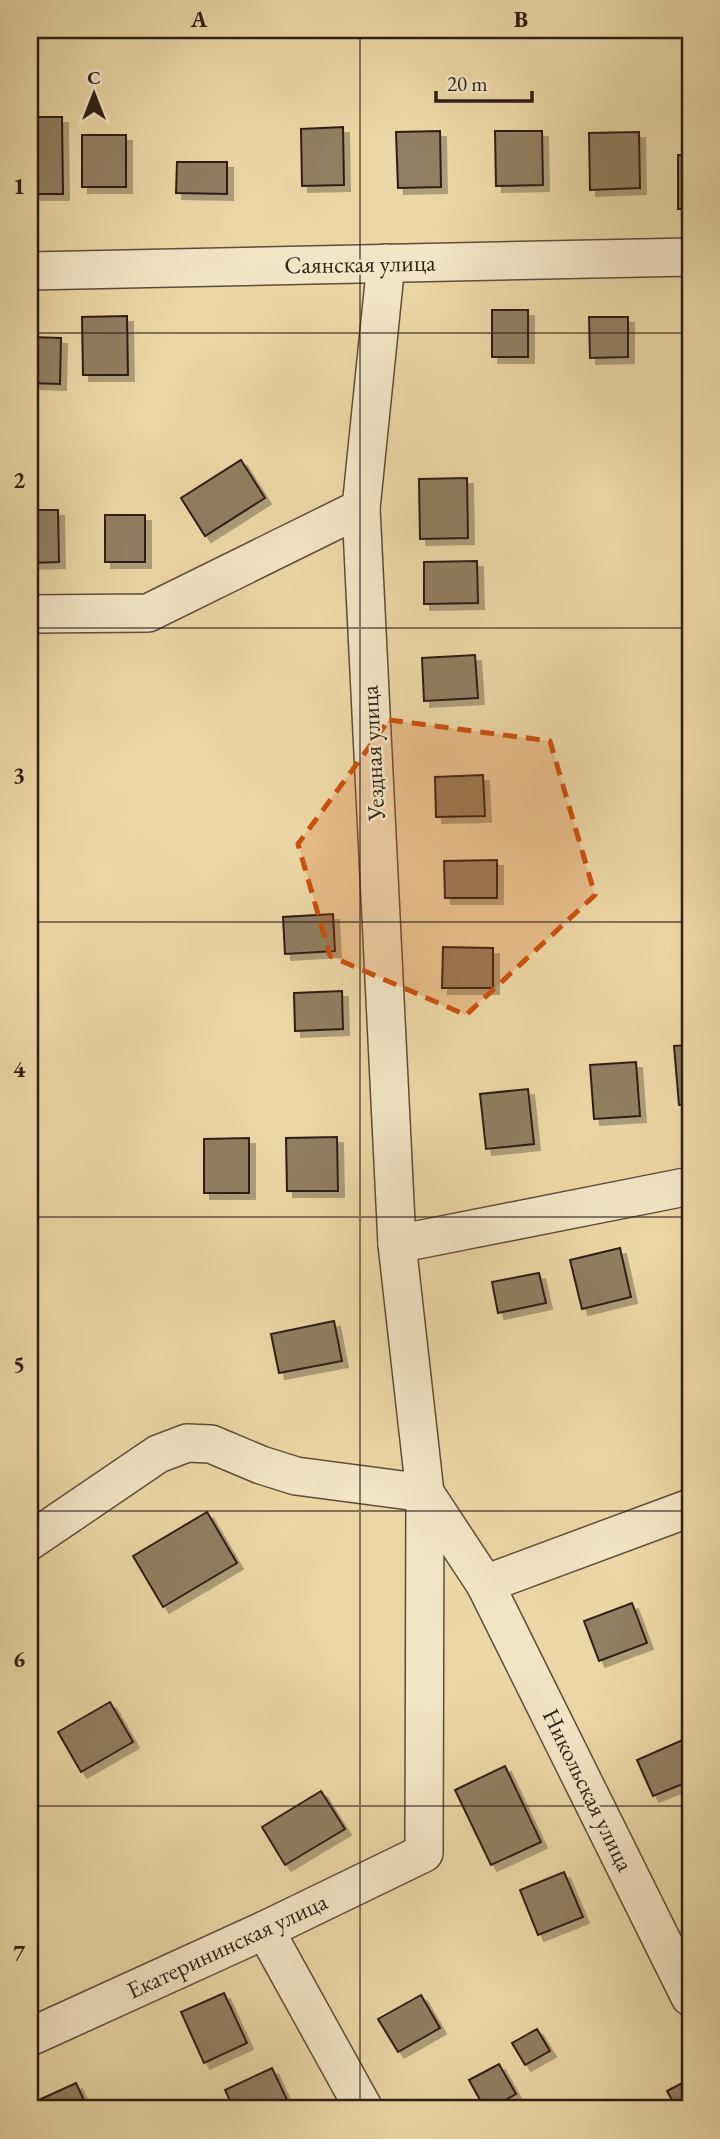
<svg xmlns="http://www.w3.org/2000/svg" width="720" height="2139" font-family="'EB Garamond',serif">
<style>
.building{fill:#907f61;stroke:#2e1f17;stroke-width:2;filter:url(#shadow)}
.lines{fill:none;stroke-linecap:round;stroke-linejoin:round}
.minor-casing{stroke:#5d4d3a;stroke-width:40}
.minor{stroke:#f2e5c4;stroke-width:37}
.marked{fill:#cc500e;fill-opacity:0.2;stroke:#cc500e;stroke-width:5;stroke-dasharray:14 9;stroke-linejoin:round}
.grid{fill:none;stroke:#2e1f17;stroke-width:2;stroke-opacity:0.55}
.labels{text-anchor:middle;stroke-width:5;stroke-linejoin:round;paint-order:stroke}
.street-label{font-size:24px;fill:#2e1f17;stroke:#f2e5c4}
.neatline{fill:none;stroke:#2e1f17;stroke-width:2.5}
.grid-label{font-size:23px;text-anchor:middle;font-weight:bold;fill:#2e1f17}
</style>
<defs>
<filter id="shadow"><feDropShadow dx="6" dy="6" stdDeviation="0" flood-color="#0004"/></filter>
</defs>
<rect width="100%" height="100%" fill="#ebd7a5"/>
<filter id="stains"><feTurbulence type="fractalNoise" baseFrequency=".00286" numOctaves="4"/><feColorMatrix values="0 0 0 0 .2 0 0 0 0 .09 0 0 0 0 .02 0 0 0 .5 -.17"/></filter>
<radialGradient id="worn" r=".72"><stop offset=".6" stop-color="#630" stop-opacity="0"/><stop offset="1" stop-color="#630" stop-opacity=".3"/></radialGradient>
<g class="building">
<polygon points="30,117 62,117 63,194 30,194"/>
<polygon points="343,127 344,185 302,186 301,129"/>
<polygon points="440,131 441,187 398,188 396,132"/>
<polygon points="495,131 542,131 543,185 496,186"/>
<polygon points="639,132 640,188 590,190 589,133"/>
<rect x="82" y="135" width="44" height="52"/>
<rect x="678" y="155" width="12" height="54"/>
<polygon points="177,162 227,162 227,194 176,193"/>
<rect x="492" y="310" width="36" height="47"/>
<polygon points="127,316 128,375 83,375 82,317"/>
<polygon points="589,317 628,317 628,357 590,358"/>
<polygon points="30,337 61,338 60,384 30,383"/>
<polygon points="241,460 265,498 205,536 181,498"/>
<polygon points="467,478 468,538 420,539 419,479"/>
<polygon points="30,510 58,510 59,562 30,563"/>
<rect x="105" y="515" width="40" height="47"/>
<polygon points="477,561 478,603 424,604 424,562"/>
<polygon points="475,655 478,698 424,701 422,658"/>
<polygon points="483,775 485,816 436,817 435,777"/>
<polygon points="497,860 497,898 445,898 444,861"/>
<polygon points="333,914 335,951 285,954 283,917"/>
<polygon points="443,947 493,948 493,988 442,988"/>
<polygon points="342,991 343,1029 295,1031 294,993"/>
<polygon points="690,1045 690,1104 679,1105 674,1046"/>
<polygon points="636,1062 640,1116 594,1119 590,1065"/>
<polygon points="528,1089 534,1144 486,1149 480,1094"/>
<polygon points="337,1137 338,1191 287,1191 286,1138"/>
<polygon points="249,1138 249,1193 204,1193 204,1139"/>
<polygon points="620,1248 631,1297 582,1309 570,1260"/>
<polygon points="539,1273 546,1303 498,1313 492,1282"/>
<polygon points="334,1321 342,1361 279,1373 271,1334"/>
<polygon points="207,1512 237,1563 163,1607 133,1556"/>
<polygon points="632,1603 647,1643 599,1661 584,1621"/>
<polygon points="110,1702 133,1742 81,1772 58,1732"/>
<polygon points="687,1738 690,1746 690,1781 653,1796 637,1760"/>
<polygon points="505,1766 541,1842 491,1865 455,1790"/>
<polygon points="321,1791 345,1829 285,1865 262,1827"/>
<polygon points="564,1872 583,1917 538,1935 520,1890"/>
<polygon points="224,1993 247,2043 204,2063 181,2012"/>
<polygon points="421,1995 440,2028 398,2052 378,2019"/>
<polygon points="537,2029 550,2051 525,2065 512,2043"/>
<polygon points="499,2064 516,2094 490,2109 485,2109 469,2080"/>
<polygon points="272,2068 291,2108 234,2109 225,2090"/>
<polygon points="690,2079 690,2109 677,2109 667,2091"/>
<polygon points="76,2083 88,2109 30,2109 30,2104"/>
</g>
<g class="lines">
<defs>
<g id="minor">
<polyline points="386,263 361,508 397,1244"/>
<polyline points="30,271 690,257"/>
<polyline points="30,614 148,613 361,508"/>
<polyline points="30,1541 158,1454 187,1443 211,1444 261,1465 296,1476 425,1493 485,1584 690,1997"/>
<polyline points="485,1584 690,1508"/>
<polyline points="265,1930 364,2109"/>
<polyline points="30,2037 265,1930 424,1853 425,1493 397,1244 690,1186"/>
</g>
</defs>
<use href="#minor" class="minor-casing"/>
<use href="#minor" class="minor"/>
</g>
<path class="marked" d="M389,720L550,741L595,895L466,1015L330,956L298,844Z"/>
<path class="grid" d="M360,30V2109M30,333H690M30,628H690M30,922H690M30,1217H690M30,1511H690M30,1806H690"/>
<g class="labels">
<g class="street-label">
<text transform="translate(360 264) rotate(-1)" y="8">Саянская улица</text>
<text transform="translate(373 753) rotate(-93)" y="8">Уездная улица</text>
<text transform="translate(588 1790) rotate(64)" y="8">Никольская улица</text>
<text transform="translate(227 1946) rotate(-25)" y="8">Екатерининская улица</text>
</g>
</g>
<rect width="720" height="2139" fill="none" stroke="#ebd7a5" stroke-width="77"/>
<g transform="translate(94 94)" stroke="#f2e5c4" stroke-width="5" paint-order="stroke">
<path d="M0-5L12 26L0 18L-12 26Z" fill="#2e1f17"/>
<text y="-10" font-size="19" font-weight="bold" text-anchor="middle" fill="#2e1f17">С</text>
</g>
<path d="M436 91v10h96v-10" fill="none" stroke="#2e1f17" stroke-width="3.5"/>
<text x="447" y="91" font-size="21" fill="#2e1f17" stroke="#f2e5c4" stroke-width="5" paint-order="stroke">20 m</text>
<rect x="38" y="38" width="644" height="2062" class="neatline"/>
<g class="grid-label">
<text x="199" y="27">A</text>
<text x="521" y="27">B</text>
<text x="19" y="194">1</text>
<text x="19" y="488">2</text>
<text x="19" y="783">3</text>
<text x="19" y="1077">4</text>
<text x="19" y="1372">5</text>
<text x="19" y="1667">6</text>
<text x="19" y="1961">7</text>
</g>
<rect width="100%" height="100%" filter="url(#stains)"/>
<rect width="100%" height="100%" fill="url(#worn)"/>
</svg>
